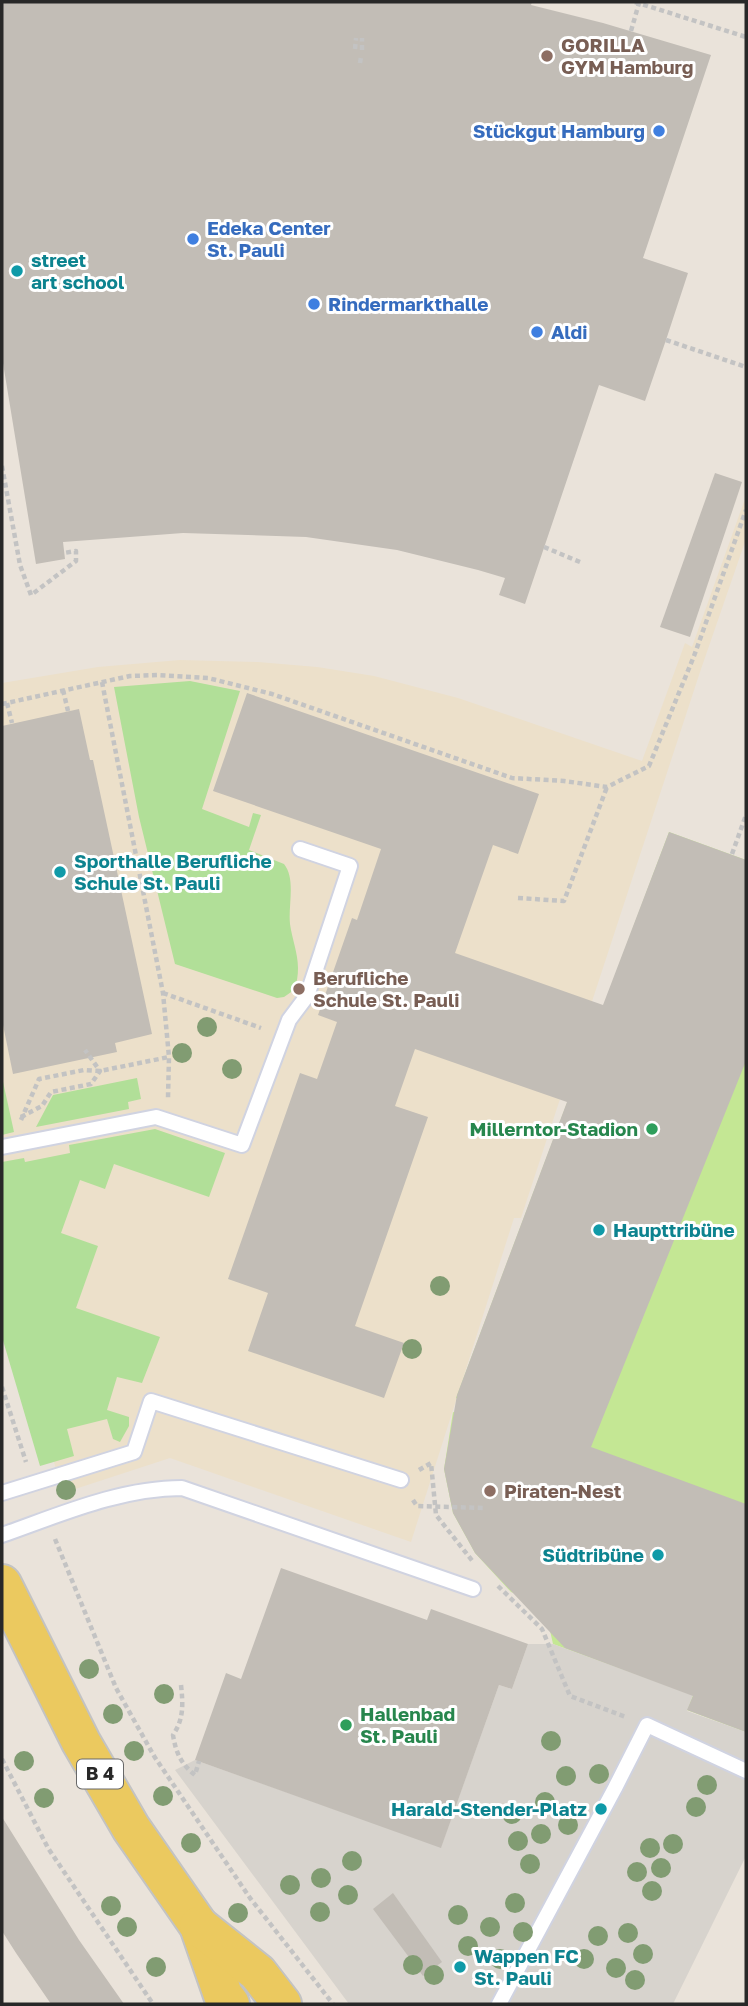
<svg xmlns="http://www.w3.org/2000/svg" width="748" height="2006" font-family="'Golos Text',sans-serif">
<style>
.education{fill:#ece0ca}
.green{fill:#b1df98}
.pitch{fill:#c4e794}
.plaza{fill:#d7d3cd}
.building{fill:#c2bdb6}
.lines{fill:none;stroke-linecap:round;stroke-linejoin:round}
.service-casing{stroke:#d0d3e1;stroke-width:18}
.primary-casing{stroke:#c3c3c3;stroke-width:42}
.path{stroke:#c3c3c3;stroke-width:4.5;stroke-dasharray:5 3.5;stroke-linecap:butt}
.service{stroke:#fff;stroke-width:14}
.primary{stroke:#ebc95f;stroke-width:38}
.tree{fill:#819c72}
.education-dot{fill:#8d6e63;stroke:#fff;stroke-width:2.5}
.shop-dot{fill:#3f7fe0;stroke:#fff;stroke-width:2.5}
.culture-dot{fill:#0f9aa8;stroke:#fff;stroke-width:2.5}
.leisure-dot{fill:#2e9e5b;stroke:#fff;stroke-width:2.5}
.labels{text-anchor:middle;stroke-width:6;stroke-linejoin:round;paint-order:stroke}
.shield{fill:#fff;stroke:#686868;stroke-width:2}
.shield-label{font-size:18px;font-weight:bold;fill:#282828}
.education-label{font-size:19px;font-weight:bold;fill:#785e54;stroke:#fff;text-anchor:start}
.shop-label{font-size:19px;font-weight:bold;fill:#366cbe;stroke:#fff;text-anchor:start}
.culture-label{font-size:19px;font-weight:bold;fill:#0d838f;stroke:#fff;text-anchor:start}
.leisure-label{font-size:19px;font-weight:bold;fill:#27864d;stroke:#fff;text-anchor:end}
</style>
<rect width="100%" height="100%" fill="#eae3da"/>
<polygon class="education" points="746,496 746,539 700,672 521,1218 514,1218 411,1542 170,1458 63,1493 2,1283 2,683 98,667 180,660 258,662 317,667 374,676 458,698 642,761 685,643 692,647"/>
<g class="green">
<path d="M190,681L240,691L202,809L249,827L253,813L261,815L249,850L284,864C296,879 288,905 290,924C292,939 298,953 298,968C298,975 297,983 294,990L284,997L277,998L175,964L139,817L114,687Z"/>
<polygon points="2,1077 14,1132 2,1135"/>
<polygon points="137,1078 141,1099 128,1102 129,1109 36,1127 53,1095"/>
<polygon points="155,1129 225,1153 209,1197 114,1164 105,1189 80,1180 61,1233 98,1246 76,1308 160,1337 142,1383 117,1377 107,1410 129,1417 129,1426 120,1442 113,1439 107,1419 67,1429 74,1456 40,1466 2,1337 2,1162 24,1158 25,1162 70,1153 69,1145"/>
</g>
<polygon class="pitch" points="669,832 746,860 746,1732 687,1710 693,1695 553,1644 547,1617 550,1606 511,1592 475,1553 453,1513 444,1469 453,1412 463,1415 465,1402 456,1398"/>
<polygon class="plaza" points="528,1644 553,1644 693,1695 687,1711 746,1732 746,1856 673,2004 349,2004 175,1770 195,1760 441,1847 499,1685 512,1689"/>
<g class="building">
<polygon points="2,2 532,2 531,5 603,23 711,55 643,258 688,273 666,340 645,401 599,385 525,604 499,595 505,578 478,570 397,550 306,537 183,533 63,542 65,559 36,564 2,357"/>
<polygon points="715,473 742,482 690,637 660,627"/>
<polygon points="247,693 539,794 518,854 493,845 455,953 603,1005 669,832 746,860 746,1061 591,1447 746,1504 746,1732 687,1710 693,1696 565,1648 475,1553 453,1513 444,1469 457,1395 567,1102 415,1049 395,1106 428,1117 355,1326 404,1343 384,1398 248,1351 268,1293 228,1279 300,1073 317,1079 337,1022 318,1015 352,918 357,920 381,849 213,791"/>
<polygon points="79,709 90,760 93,760 152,1034 115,1043 117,1052 13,1074 2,1020 2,726"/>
<polygon points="281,1568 427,1620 431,1609 528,1644 512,1689 499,1685 441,1848 195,1760 226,1673 241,1679"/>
<polygon points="2,1817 79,1940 124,2004 51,2004 16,1953 2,1931"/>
<polygon points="393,1893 442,1962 423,1976 373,1909"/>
</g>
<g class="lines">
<defs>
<g id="service">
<polyline points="2,1147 156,1117 242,1145 289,1020 307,996 350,866 300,849"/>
<polyline points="2,1493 134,1452 151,1401 401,1480"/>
<path d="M2,1535C59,1515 120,1488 182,1488L473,1589"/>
<polyline points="499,2004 615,1788 647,1725 746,1771"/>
</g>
<g id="primary">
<polyline points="2,1584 81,1742 131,1828 199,1926 223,1995 230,2004"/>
<polyline points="199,1926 258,1973 282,2004"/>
</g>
</defs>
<use href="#service" class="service-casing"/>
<use href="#primary" class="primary-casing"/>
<g class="path">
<polyline points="635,2 746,37"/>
<polyline points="631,31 639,3"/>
<polyline points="355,49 356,38"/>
<polyline points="362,50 362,38"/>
<polyline points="360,63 361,57"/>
<polyline points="666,340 746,367"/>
<polyline points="2,466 20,565 31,595 76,561 76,551 64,553"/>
<polyline points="544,547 580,562"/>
<polyline points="102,682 163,993 169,1057 168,1098"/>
<polyline points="63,690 68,711"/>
<polyline points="7,703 12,723"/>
<polyline points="2,704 130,676 157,675 208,678 272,694 512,778 564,781 607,787 649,766 694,656 746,510"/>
<polyline points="732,854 746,815"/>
<polyline points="518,898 564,901 607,787"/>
<polyline points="163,993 261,1028"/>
<polyline points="21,1117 42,1106 51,1092 91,1084 100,1071 85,1050"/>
<polyline points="21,1120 39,1079 84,1070 100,1071 169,1057"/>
<polyline points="2,1387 26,1462"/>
<polyline points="419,1470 431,1463 436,1515 474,1563"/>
<polyline points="413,1500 417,1506 483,1508"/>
<polyline points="55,1539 116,1688 154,1756 250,1898 333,2004"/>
<polyline points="498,1586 542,1629 570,1696 626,1717"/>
<path d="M181,1685C183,1704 184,1719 173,1735C176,1753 181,1764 195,1775L199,1761"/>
<polyline points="2,1759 48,1848 153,2004"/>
</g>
<use href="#service" class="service"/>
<use href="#primary" class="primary"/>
</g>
<g class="tree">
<circle cx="207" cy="1027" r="10"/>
<circle cx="182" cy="1053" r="10"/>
<circle cx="232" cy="1069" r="10"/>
<circle cx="440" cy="1286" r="10"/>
<circle cx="412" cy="1349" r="10"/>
<circle cx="66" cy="1490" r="10"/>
<circle cx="89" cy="1669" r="10"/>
<circle cx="164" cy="1694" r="10"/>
<circle cx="113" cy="1714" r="10"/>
<circle cx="551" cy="1741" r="10"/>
<circle cx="134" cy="1751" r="10"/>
<circle cx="24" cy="1761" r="10"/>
<circle cx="599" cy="1774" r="10"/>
<circle cx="566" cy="1776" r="10"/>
<circle cx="707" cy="1785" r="10"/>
<circle cx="163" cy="1796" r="10"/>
<circle cx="44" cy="1798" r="10"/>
<circle cx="545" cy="1802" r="10"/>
<circle cx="696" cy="1807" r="10"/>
<circle cx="512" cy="1814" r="10"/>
<circle cx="568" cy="1825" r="10"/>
<circle cx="541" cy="1834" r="10"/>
<circle cx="518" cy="1841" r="10"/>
<circle cx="191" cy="1843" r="10"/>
<circle cx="673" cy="1844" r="10"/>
<circle cx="650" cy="1848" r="10"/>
<circle cx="352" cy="1861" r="10"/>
<circle cx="530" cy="1864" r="10"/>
<circle cx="661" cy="1868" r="10"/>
<circle cx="637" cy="1872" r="10"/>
<circle cx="321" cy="1878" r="10"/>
<circle cx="290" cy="1885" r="10"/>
<circle cx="652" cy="1891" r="10"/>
<circle cx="348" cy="1895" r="10"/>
<circle cx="515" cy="1903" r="10"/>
<circle cx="111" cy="1906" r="10"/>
<circle cx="320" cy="1912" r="10"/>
<circle cx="238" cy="1913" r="10"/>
<circle cx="458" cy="1915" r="10"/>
<circle cx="127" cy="1927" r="10"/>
<circle cx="490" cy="1927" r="10"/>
<circle cx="523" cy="1932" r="10"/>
<circle cx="628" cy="1933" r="10"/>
<circle cx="598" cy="1936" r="10"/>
<circle cx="468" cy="1946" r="10"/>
<circle cx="643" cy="1954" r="10"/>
<circle cx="500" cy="1959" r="10"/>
<circle cx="584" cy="1959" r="10"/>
<circle cx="413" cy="1965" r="10"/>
<circle cx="156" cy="1967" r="10"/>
<circle cx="616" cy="1968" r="10"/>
<circle cx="434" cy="1975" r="10"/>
<circle cx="635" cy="1980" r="10"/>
</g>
<g class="education-dot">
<circle cx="547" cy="56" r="7"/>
<circle cx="299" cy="989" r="7"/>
<circle cx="490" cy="1491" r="7"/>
</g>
<g class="shop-dot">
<circle cx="659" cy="131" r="7"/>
<circle cx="193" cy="239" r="7"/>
<circle cx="314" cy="304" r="7"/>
<circle cx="537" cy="332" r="7"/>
</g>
<g class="culture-dot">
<circle cx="17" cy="271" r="7"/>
<circle cx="60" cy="872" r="7"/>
<circle cx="599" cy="1230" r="7"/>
<circle cx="658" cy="1555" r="7"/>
<circle cx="601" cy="1809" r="7"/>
<circle cx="460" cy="1967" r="7"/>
</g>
<g class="leisure-dot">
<circle cx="652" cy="1129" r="7"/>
<circle cx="346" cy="1725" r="7"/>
</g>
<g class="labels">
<rect class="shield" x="77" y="1759.5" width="46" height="29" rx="5"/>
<g class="shield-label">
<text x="100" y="1780">B 4</text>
</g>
<g class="education-label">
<text x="561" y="52">GORILLA<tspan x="561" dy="22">GYM Hamburg</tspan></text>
<text x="313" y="985">Berufliche<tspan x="313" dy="22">Schule St. Pauli</tspan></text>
<text x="504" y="1498">Piraten-Nest</text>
</g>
<g class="shop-label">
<text x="645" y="138" text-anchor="end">Stückgut Hamburg</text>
<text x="207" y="235">Edeka Center<tspan x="207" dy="22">St. Pauli</tspan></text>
<text x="328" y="311">Rindermarkthalle</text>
<text x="551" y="339">Aldi</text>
</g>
<g class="culture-label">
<text x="31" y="267">street<tspan x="31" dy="22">art school</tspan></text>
<text x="74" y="868">Sporthalle Berufliche<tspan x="74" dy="22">Schule St. Pauli</tspan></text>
<text x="613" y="1237">Haupttribüne</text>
<text x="644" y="1562" text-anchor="end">Südtribüne</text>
<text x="587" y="1816" text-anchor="end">Harald-Stender-Platz</text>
<text x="474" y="1963">Wappen FC<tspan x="474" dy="22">St. Pauli</tspan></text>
</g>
<g class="leisure-label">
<text x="638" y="1136">Millerntor-Stadion</text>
<text x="360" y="1721" text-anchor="start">Hallenbad<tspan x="360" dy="22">St. Pauli</tspan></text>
</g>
</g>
<rect width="748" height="2006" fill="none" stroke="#282828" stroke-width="7"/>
</svg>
